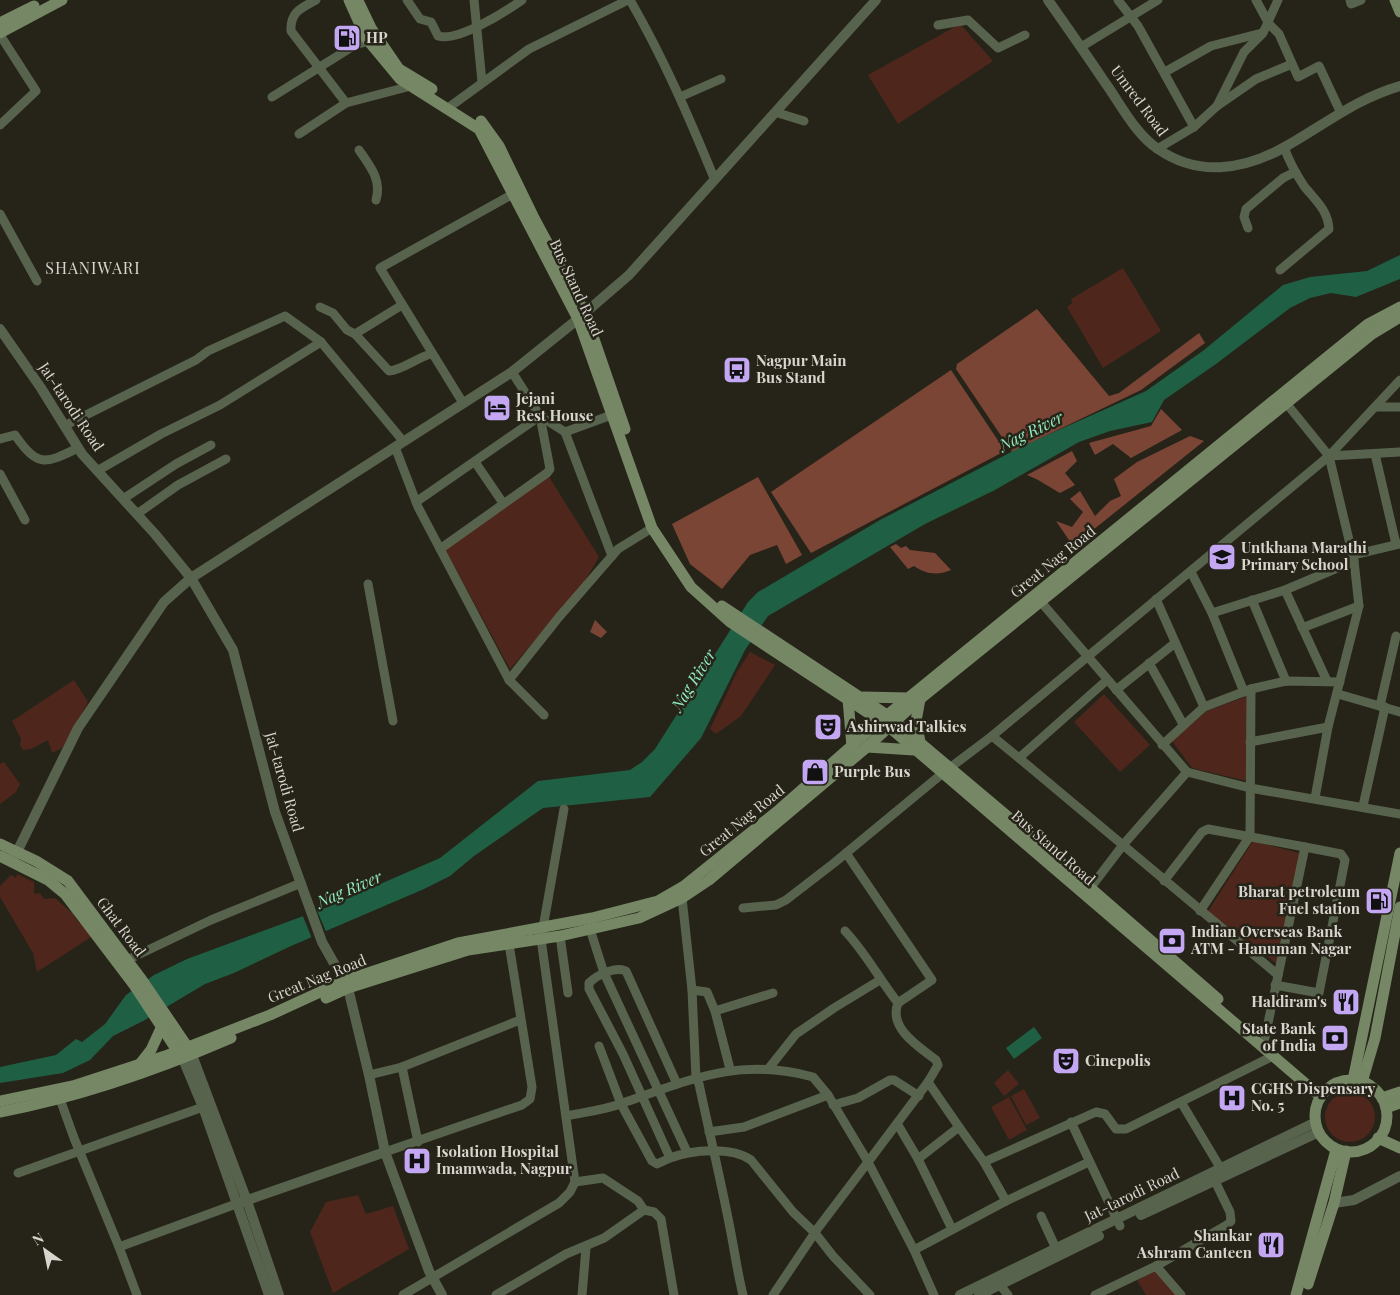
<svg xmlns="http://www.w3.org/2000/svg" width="1400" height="1295" font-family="'Playfair Display',serif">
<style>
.green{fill:#4e261b}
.forest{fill:#7b4536}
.water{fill:#1f5f44}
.pier{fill:#262418}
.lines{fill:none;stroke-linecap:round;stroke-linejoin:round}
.minor{stroke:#58634e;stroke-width:9}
.tertiary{stroke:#58634e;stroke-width:10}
.secondary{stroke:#758765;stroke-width:11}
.labels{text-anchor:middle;stroke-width:5;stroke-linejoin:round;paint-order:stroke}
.poi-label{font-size:15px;font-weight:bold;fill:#d7d5ce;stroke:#262418;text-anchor:start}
.street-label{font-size:15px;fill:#d7d5ce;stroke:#262418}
.neighbourhood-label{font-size:16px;letter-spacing:1px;fill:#d7d5ce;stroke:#262418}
.water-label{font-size:16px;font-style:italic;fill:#91edc0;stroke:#262418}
</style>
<rect width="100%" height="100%" fill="#262418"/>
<g class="green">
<polygon points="960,24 993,61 898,124 868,75"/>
<polygon points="1123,268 1161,331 1103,368 1067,307 1072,303 1071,299"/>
<polygon points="548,475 599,557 580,589 510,669 445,549"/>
<polygon points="750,652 775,665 741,716 716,734 710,729 737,672"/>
<polygon points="74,680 88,702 62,748 52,753 48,740 31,749 23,750 20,745 21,739 12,721"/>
<polygon points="1104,694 1150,745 1120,772 1074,722"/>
<polygon points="1248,696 1247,781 1192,768 1172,741 1207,711"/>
<polygon points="4,762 20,784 16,792 0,804 0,764"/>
<polygon points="1253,841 1303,854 1276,963 1207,913"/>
<polygon points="17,874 34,882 34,894 40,893 44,899 55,898 73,914 79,923 87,924 94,935 37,972 33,953 0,897 0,886 11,875 16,878"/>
<polygon points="1008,1070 1019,1084 1004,1096 994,1083"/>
<polygon points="1024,1089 1040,1118 1026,1125 1011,1096"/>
<circle cx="1350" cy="1117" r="25"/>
<polygon points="1009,1097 1027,1130 1009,1140 991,1107"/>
<polygon points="358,1195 366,1214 393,1206 409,1249 333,1293 310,1232 326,1202"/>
<polygon points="1156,1270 1178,1295 1146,1295 1137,1280"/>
</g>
<g class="forest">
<polygon points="1037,309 1109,396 1119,393 1199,333 1205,343 1141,390 1012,452 956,369 957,364"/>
<polygon points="951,370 1005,451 811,553 771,492"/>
<polygon points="1161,409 1182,430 1131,458 1113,444 1095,455 1089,443 1151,426"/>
<polygon points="1190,436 1204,441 1073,546 1056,521 1072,527 1083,512 1070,499 1080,491 1095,516 1110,501 1121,496 1114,479 1137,462"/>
<path d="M1072,451L1077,461L1065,473L1075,485L1060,493C1049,487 1040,480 1027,475Z"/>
<polygon points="758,477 802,555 786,564 777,545 750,555 722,589 690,564 672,524"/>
<path d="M896,544L901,548L906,546L910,550L935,553L951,570C937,576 926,574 914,566L908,569L890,547Z"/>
<polygon points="595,620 607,632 601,638 590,632"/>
</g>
<g class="water">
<polygon points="1400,255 1400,279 1356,297 1331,293 1310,298 1290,308 1216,364 1164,400 1152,422 1110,431 1079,442 995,490 925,524 768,616 745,650 701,738 650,797 543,808 474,856 450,876 424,889 291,946 234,973 205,984 143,1021 113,1036 90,1060 63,1073 0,1083 0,1067 56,1055 76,1039 82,1042 105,1024 126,995 154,975 187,959 325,908 440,858 538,781 630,770 642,762 655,749 748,602 758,592 880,520 1025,445 1146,391 1204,350 1283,285 1310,277 1367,271"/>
<polygon points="1034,1027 1042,1038 1014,1059 1006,1048"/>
</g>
<polygon class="pier" points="316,908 327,934 313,941 302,914"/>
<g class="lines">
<g class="minor">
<path d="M316,0C301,8 290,12 291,31L346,103"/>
<path d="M407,0L420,19L431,22L438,36C458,42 505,12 522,0"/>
<polyline points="474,0 482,82"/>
<path d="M630,0C663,57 689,117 714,178"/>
<polyline points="1118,0 1138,26 1194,127"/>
<polyline points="1256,0 1269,24 1279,34 1298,77 1319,66 1340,111"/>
<polyline points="1350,0 1351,4 1361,0"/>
<polyline points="938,25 968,20 998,48 1025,35"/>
<polyline points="0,35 36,91 0,125"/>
<polyline points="1081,47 1158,0"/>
<polyline points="1165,72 1211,46 1262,33"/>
<polyline points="272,97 355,45 369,41"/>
<polyline points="680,97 721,79"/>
<polyline points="1217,106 1256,79 1292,64"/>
<polyline points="448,108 529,49 628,0"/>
<polyline points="778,113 804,121"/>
<polyline points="299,134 346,103 411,86"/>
<polyline points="1157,149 1194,127 1217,106 1244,52 1263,33 1278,0"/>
<path d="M359,150C370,166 382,180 376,200"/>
<polyline points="0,214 37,281"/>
<polyline points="1248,228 1244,217 1246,209 1283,178 1295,172"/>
<path d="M1280,270L1329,229C1328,210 1315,200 1304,186C1296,174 1289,161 1284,147"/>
<path d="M402,305L355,334L389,371C403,370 416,358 431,354"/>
<polyline points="320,307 333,313 347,330 355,334"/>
<polyline points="512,372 540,416 565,432"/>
<polyline points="463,403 380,268 513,194"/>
<polyline points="1286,403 1329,456 1354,561 1359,606 1328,727 1315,798"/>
<polyline points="1376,407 1400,407"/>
<polyline points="64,426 196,360 208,351 285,316 321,342 403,441"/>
<path d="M0,439L15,435C38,468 45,464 78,448"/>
<polyline points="395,447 418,507 509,680 559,617 618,549 652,528"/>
<polyline points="1375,454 1396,544"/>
<polyline points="1329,456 1400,452"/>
<polyline points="475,462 503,503"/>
<polyline points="97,471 161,434 220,405 321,342"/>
<polyline points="0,474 25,520"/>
<polyline points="123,499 176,464 211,445"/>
<polyline points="416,502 540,416 550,469 547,473 440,549"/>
<polyline points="137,514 178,485 226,459"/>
<polyline points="1353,555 1400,544"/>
<polyline points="612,556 565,432 617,413"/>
<polyline points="1191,572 1212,613 1244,692"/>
<polyline points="368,584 393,721"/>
<polyline points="1285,590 1327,681"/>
<polyline points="1156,599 1204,707"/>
<polyline points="1252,600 1286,681"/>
<polyline points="1041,602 1187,772 1250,788 1400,814"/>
<polyline points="1212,613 1285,590 1354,561"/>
<polyline points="1302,628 1359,606"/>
<polyline points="1149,663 1183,724"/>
<polyline points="509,680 544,715"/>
<polyline points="1116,690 1175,643"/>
<polyline points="1338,694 1400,712"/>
<polyline points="1380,706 1396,636"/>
<polyline points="992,736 1019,758 1107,680"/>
<polyline points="1250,742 1328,727"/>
<polyline points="1162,745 1204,707 1251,689 1286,681 1340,682"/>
<polyline points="1019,758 1278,975"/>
<polyline points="1363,806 1385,707"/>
<path d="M846,853L932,980L898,1003C888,1028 919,1047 936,1060L938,1065L928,1082"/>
<polyline points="1164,881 1202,832 1208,829 1305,847 1263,1047"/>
<polyline points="1088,891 1123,845 1187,772"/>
<path d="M682,898L692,990L696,1078L699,1084C709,1131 720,1177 729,1223C734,1247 737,1271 743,1295"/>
<polyline points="743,908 776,905 786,900 834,863 943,773 992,736 1329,456 1400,380"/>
<polyline points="1200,911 1250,836 1251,689"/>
<polyline points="590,929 604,973 687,1152"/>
<path d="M845,931C866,953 879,979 898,1003"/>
<polyline points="560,936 568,993"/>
<polyline points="121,963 211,920 301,883"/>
<polyline points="1275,985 1319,993 1345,860 1341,854 1305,847"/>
<polyline points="692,990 707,992 715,1011 730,1069"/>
<polyline points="715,1011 773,993"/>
<polyline points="599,1046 621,1104 652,1161 657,1164 670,1158"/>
<polyline points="402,1067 418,1142"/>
<polyline points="769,1068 796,1034 834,1008 880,980"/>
<polyline points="369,1075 402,1067 520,1020"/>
<path d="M677,1084L626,971C615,966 597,975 589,983V989L623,1054L670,1158C692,1150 731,1146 751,1160L793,1212L815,1233L833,1256L870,1295"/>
<polyline points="60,1099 74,1138 119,1247 236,1204"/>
<polyline points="1181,1102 1224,1174"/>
<polyline points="833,1105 858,1098 890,1080 894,1080 919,1096"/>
<path d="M566,1116C585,1112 605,1110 623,1103C692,1079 739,1057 813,1077L828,1095L868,1162L818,1228L773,1295"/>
<polyline points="1071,1122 1120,1226"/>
<polyline points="898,1125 918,1159 959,1127 928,1082 868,1162 914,1250"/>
<polyline points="959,1127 984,1162 1096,1112 1105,1114 1116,1129 1126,1129 1273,1056"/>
<polyline points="709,1132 744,1127 828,1095"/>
<polyline points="385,1152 522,1105 530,1099 532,1087 509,944"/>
<polyline points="918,1159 952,1229"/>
<polyline points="984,1162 1006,1201"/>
<polyline points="18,1173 203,1107"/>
<polyline points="575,1182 603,1178 638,1201 644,1210"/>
<polyline points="1041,1216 1058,1253"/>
<polyline points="119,1247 137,1295"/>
<polyline points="1156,1266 1181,1295"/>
<polyline points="996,1280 1008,1295"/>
<polyline points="403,1295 559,1203 570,1192 575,1182 541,939 564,809"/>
<polyline points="496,1295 566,1254 604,1238 644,1210 654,1212 661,1219 674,1295"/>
<polyline points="582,1295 586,1248"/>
<polyline points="934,1295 914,1250 1006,1201 1089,1162"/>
<polyline points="1095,1295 1156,1266 1227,1225 1231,1221 1230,1212 1212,1175"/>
</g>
<g class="tertiary">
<path d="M1048,0C1067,27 1086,54 1104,81C1120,103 1135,134 1158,149C1198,177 1243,170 1283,148C1323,126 1355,99 1400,86"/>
<polyline points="0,329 41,388 82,454 155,534 191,578 233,650 275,812 322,942 348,988 369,1075 385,1152 429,1271 442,1295"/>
<polyline points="14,858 78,728 164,602 191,578 512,372 578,319 629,275 876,0"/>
<polyline points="192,1055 247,1201 279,1295"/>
<polyline points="183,1059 203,1107 269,1295"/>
<polyline points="242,1202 385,1152"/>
<polyline points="1334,1203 1354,1200 1400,1176"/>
<polyline points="1141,1215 1319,1132"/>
<polyline points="960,1295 1316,1122"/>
<polyline points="979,1295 1099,1236"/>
</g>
<g class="secondary">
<polyline points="349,0 366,38 400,79 479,129 578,319 652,528 691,587 730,622 888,726 1321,1097"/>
<polyline points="1395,0 1400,12"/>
<polyline points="359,3 371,28 399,69 432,89"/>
<polyline points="0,23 34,6"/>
<polyline points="0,33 62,0"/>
<polyline points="481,121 499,146 533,216 585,313 625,429"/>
<polyline points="722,606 887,715 1019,826 1218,999"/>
<polyline points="863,697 909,698"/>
<polyline points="848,699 852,747"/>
<polyline points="920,742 916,721 920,699"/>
<polyline points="867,747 914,750"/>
<polyline points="0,844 36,861 68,881 142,980 191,1052"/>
<polyline points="0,856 48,880 65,894 134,985 182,1058"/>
<polyline points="326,998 348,988 468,950 560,936 639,918 682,898 709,880 867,747 920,699 1372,334 1400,317"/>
<polyline points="140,1064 151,1050 162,1026"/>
<polyline points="1353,1080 1400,853"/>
<circle cx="1351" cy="1116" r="36"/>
<polyline points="1362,1082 1375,1038 1400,907"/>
<polyline points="1382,1098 1400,1092"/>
<polyline points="0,1101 73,1086 165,1056 270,1015 344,981 458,943 592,918 658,901 684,886 780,809 880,721 1326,358 1368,324 1400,307"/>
<polyline points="1386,1108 1400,1103"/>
<path d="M0,1112C80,1097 157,1070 231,1038"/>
<polyline points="1378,1138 1400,1148"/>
<polyline points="1308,1284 1334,1203 1346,1151"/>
<polyline points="1296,1295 1336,1150"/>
</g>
</g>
<defs>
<symbol id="fuel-square" viewBox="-11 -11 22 22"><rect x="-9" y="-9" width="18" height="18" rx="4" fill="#c3a7f2" stroke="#262418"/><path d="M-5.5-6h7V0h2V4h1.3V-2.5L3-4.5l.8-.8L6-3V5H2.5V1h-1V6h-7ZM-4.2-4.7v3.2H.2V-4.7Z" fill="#111"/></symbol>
<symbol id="bus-square" viewBox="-11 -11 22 22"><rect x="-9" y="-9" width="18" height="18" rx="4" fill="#c3a7f2" stroke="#262418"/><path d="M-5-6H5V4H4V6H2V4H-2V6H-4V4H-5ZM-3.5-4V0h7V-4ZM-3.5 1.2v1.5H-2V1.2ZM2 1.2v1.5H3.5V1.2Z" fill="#111"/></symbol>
<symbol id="hotel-square" viewBox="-11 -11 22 22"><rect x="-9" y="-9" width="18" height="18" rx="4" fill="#c3a7f2" stroke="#262418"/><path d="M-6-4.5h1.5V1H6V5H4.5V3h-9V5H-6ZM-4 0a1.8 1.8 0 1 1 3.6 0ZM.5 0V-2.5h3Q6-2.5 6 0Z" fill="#111"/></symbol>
<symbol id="school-square" viewBox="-11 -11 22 22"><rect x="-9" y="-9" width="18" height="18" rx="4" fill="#c3a7f2" stroke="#262418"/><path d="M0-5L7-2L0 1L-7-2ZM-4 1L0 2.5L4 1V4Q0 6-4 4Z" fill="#111"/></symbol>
<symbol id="theatre-square" viewBox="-11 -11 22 22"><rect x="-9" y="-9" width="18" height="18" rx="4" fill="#c3a7f2" stroke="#262418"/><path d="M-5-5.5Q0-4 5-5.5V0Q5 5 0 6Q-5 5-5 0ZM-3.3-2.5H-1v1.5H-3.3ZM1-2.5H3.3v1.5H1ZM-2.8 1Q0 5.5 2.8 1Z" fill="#111"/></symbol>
<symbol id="shop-square" viewBox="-11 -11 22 22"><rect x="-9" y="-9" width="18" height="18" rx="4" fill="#c3a7f2" stroke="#262418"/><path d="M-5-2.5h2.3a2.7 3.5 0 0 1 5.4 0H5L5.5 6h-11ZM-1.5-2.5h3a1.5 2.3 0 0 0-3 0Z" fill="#111"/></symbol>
<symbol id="bank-square" viewBox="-11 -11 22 22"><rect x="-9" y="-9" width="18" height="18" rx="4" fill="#c3a7f2" stroke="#262418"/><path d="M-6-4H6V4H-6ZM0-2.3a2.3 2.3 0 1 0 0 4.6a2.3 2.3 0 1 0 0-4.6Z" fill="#111"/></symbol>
<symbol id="restaurant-square" viewBox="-11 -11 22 22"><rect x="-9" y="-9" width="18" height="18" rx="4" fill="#c3a7f2" stroke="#262418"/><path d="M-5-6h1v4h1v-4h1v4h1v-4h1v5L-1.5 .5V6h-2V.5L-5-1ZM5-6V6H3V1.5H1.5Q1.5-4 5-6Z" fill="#111"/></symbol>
<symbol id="hospital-square" viewBox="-11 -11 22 22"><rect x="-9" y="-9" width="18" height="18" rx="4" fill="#c3a7f2" stroke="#262418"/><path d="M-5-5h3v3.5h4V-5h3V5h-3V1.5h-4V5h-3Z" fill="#111"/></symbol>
</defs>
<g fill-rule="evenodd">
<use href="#fuel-square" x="331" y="22" width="32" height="32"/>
<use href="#bus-square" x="721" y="354" width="32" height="32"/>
<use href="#hotel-square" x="481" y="392" width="32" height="32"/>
<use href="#school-square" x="1206" y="541" width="32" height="32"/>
<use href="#theatre-square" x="812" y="711" width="32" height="32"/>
<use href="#shop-square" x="799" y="756" width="32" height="32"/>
<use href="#fuel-square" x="1363" y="885" width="32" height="32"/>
<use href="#bank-square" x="1156" y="925" width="32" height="32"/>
<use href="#restaurant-square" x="1330" y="986" width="32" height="32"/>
<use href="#bank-square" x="1319" y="1022" width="32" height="32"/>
<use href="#theatre-square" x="1050" y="1045" width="32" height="32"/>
<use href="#hospital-square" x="1216" y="1082" width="32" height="32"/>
<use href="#hospital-square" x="401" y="1145" width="32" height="32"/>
<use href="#restaurant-square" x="1255" y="1229" width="32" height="32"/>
</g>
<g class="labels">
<g class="poi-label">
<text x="366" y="43">HP</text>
<text x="756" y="366">Nagpur Main<tspan x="756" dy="17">Bus Stand</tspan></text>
<text x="516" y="404">Jejani<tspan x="516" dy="17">Rest House</tspan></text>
<text x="1241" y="553">Untkhana Marathi<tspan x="1241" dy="17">Primary School</tspan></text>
<text x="847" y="732">Ashirwad Talkies</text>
<text x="834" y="777">Purple Bus</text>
<text x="1360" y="897" text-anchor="end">Bharat petroleum<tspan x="1360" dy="17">Fuel station</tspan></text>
<text x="1191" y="937">Indian Overseas Bank<tspan x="1191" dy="17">ATM - Hanuman Nagar</tspan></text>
<text x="1327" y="1007" text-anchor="end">Haldiram's</text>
<text x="1316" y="1034" text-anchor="end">State Bank<tspan x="1316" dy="17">of India</tspan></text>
<text x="1085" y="1066">Cinepolis</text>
<text x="1251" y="1094">CGHS Dispensary<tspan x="1251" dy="17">No. 5</tspan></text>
<text x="436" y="1157">Isolation Hospital<tspan x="436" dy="17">Imamwada, Nagpur</tspan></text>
<text x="1252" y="1241" text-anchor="end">Shankar<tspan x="1252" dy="17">Ashram Canteen</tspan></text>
</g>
<g class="street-label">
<text transform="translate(1139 101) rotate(53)" y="5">Umred Road</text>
<text transform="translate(576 288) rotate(65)" y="5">Bus Stand Road</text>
<text transform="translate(71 407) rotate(56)" y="5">Jat-tarodi Road</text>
<text transform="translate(1053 562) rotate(-39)" y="5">Great Nag Road</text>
<text transform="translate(284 782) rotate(74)" y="5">Jat-tarodi Road</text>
<text transform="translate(742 821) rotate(-39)" y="5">Great Nag Road</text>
<text transform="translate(1053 848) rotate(41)" y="5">Bus Stand Road</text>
<text transform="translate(121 927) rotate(53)" y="5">Ghat Road</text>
<text transform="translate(317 979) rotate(-22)" y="5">Great Nag Road</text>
<text transform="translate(1132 1195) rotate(-26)" y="5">Jat-tarodi Road</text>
</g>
<g class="neighbourhood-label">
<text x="93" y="274">SHANIWARI</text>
</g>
<g class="water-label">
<text transform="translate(1031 431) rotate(-26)" y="6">Nag River</text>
<text transform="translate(693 680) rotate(-58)" y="6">Nag River</text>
<text transform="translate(349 889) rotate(-23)" y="6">Nag River</text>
</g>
</g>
<g transform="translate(45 1250) rotate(327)" stroke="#262418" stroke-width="4" paint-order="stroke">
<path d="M0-4L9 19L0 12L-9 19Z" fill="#d7d5ce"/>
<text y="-8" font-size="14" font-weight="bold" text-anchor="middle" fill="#d7d5ce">N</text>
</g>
</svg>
